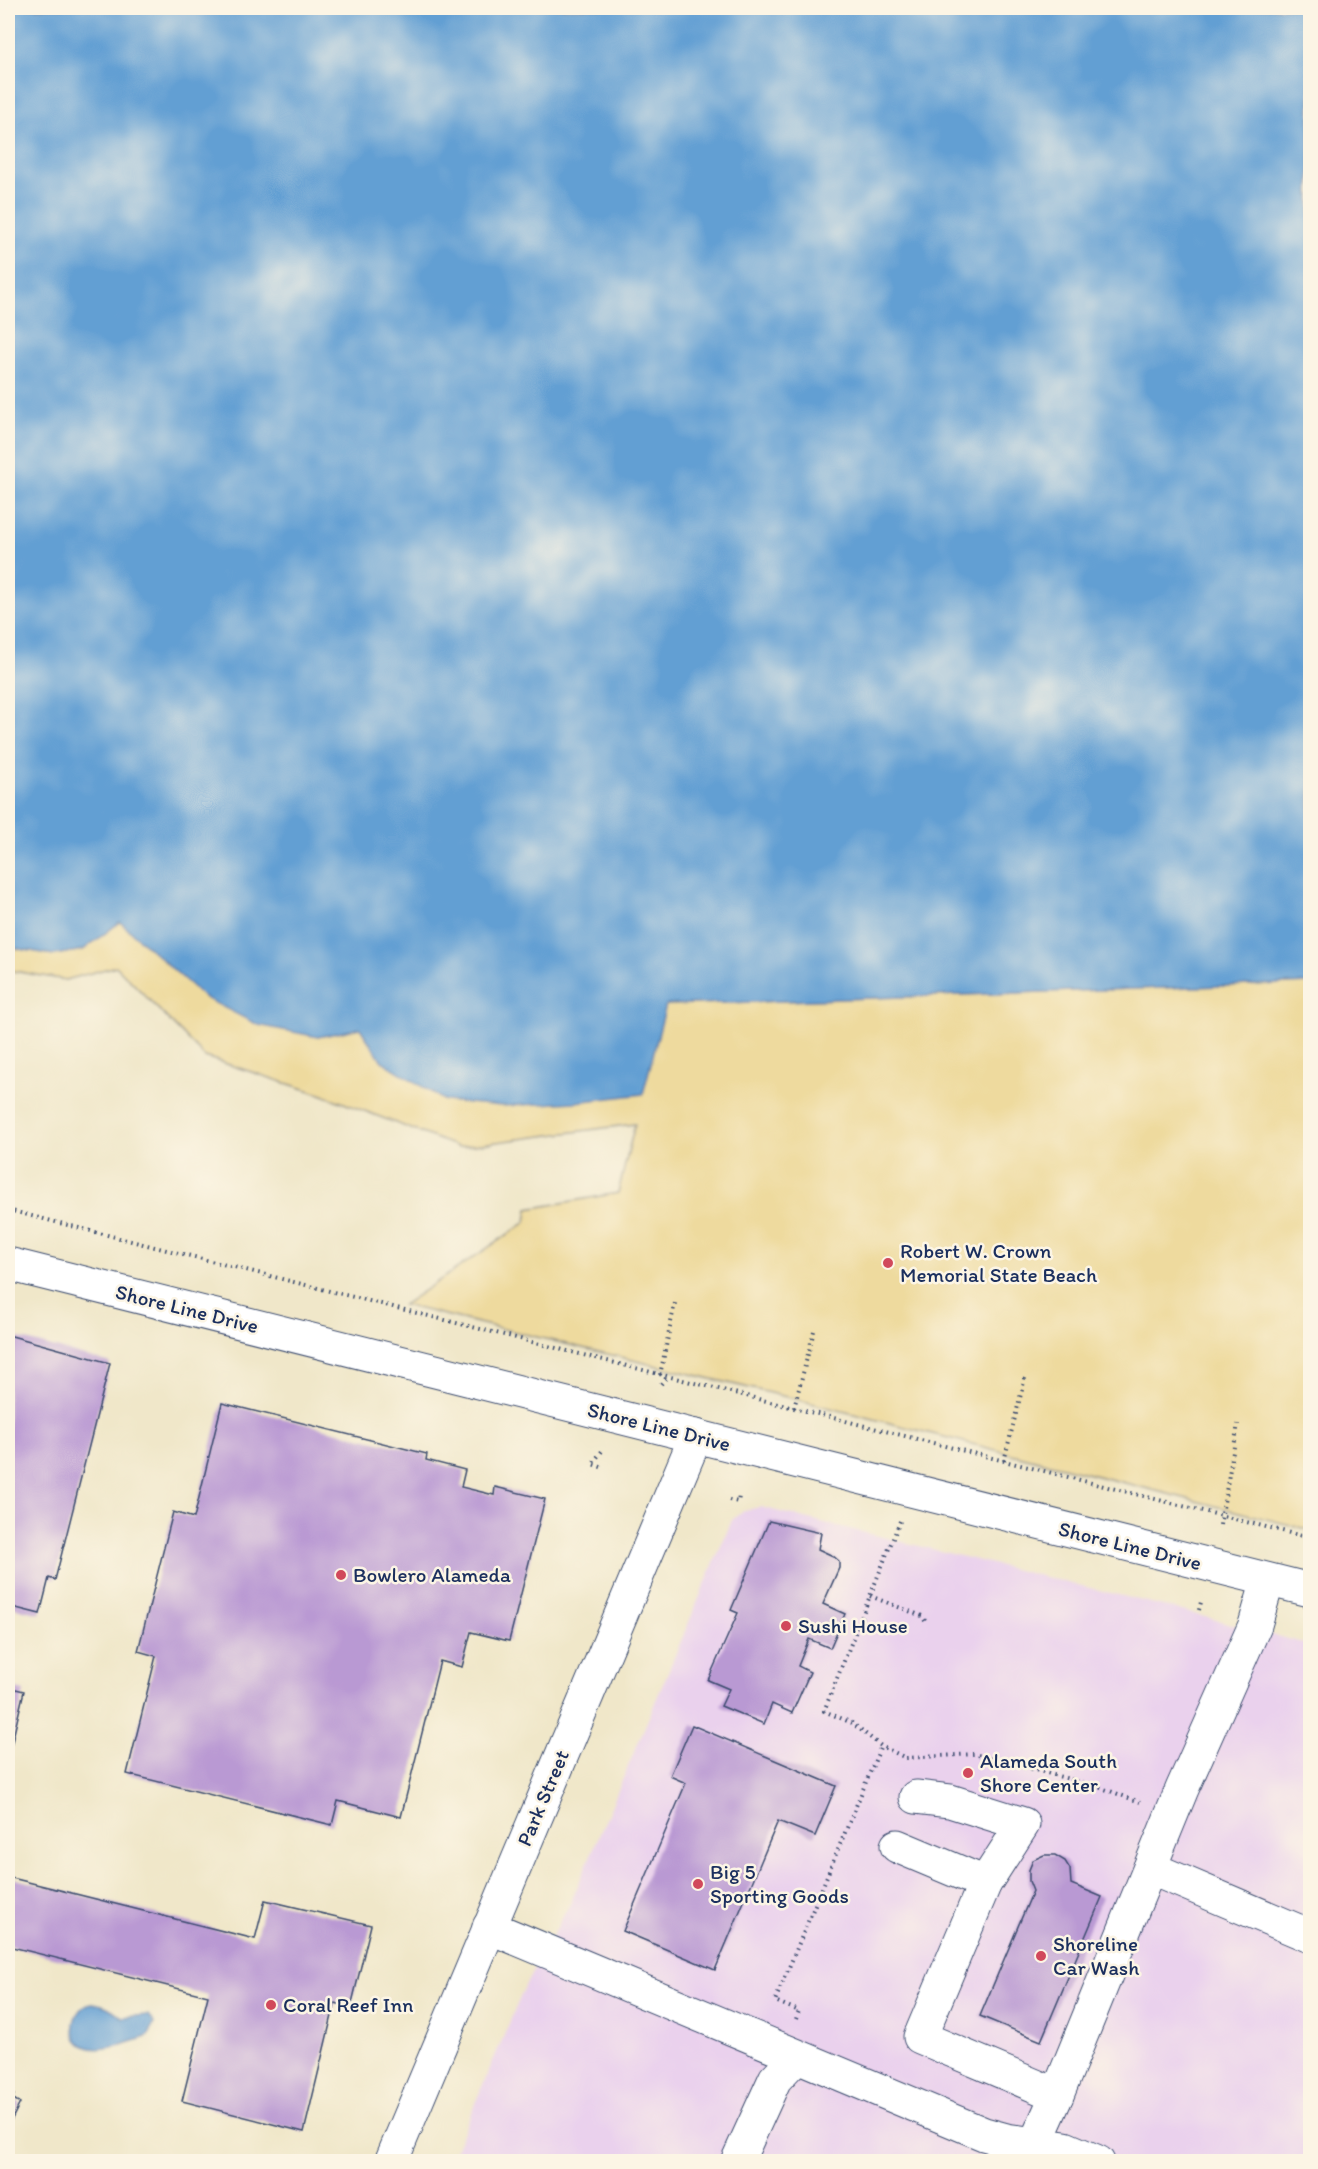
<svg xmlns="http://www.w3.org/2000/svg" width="1318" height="2169" font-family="Itim,sans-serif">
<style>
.built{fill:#ead1ed}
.sand{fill:#eeda9e;stroke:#84847e;stroke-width:1.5}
.water{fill:#629fd3;stroke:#3e6798;stroke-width:1.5}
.building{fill:#b999d3}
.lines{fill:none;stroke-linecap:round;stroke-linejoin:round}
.minor-casing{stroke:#3b4b6e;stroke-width:35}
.path{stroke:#3b4b6e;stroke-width:4;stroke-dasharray:1.5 4.5;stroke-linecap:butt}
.minor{stroke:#fff;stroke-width:33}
.poi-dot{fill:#d1495b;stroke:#fcf5e5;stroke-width:2}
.labels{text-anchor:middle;stroke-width:5;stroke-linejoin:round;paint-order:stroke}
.poi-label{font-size:21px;fill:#1b2f5e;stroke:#fcf5e5;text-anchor:start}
.street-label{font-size:21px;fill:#1b2f5e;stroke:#fcf5e5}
</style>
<rect width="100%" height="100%" fill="#fcf5e5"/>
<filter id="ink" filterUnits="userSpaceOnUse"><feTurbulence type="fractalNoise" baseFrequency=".0167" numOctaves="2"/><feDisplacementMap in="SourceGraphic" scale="12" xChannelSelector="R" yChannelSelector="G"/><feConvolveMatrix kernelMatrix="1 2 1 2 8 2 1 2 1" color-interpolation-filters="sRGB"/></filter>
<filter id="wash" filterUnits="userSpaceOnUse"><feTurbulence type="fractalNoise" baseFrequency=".008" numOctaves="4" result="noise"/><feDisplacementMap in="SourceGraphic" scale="24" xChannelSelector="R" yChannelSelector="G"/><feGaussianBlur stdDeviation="1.35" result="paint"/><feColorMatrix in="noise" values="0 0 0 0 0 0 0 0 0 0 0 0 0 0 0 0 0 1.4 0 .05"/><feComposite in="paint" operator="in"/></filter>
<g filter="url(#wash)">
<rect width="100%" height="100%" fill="#f0e7c9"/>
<polygon class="built" points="760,1507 1171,1608 1310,1645 1310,2161 450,2162 525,1986 571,1902 732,1520 743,1511"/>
<polygon class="sand" points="120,922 156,953 165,963 318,1037 360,1028 382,1061 643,1093 665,1005 1310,983 1310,1530 795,1399 403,1305 526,1222 528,1209 618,1193 635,1124 458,1147 323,1095 205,1057 116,966 66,980 8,970 8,947 54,955 83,950"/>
<g class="water">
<polygon points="8,8 1310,8 1310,983 666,1005 643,1094 576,1102 502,1106 445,1101 382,1061 360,1028 318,1037 258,1025 205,998 120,922 83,950 54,955 8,947"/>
<path d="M91,2003C104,2004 111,2008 122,2017L148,2015L154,2023L149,2036C134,2041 102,2053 87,2047C66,2039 72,2008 91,2003Z"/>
</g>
<g id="blocks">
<g class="building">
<polygon points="8,1335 110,1363 55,1580 49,1578 40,1614 8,1606"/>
<polygon points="222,1403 427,1454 426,1460 465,1470 461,1487 494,1495 495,1487 545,1499 509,1641 471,1632 462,1667 440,1661 401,1817 338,1801 332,1825 127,1774 156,1656 138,1651 173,1512 194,1518"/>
<polygon points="769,1521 821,1533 818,1549 833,1556 839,1561 839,1568 823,1604 845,1614 830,1648 809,1639 798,1666 810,1672 792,1713 772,1704 764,1724 721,1706 729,1689 708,1680 738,1613 731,1610"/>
<polygon points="8,1687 24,1691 8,1759"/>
<polygon points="692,1725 836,1786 815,1836 778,1821 715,1970 623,1931 686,1783 670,1776"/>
<polygon points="1044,1855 1055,1855 1065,1861 1070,1869 1071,1884 1102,1897 1041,2041 980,2016 1033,1891 1029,1881 1029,1870 1033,1860"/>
<polygon points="8,1877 255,1939 265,1900 371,1925 351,2007 335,2003 304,2132 182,2101 208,1996 8,1946"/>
<polygon points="8,2091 14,2095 12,2098 20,2103 8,2127"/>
</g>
</g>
</g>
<g filter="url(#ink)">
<use href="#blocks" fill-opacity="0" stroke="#3b4b6e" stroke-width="1.5"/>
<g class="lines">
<defs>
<g id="minor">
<polyline points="8,1264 1310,1590"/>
<polyline points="916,1797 950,1801 1023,1824 985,1883"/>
<polyline points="897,1846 985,1883 920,2037 1057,2095"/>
<polyline points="1150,1868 1310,1936"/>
<polyline points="489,1927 984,2134 1006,2140 1065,2148 1098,2162"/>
<polyline points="1035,2144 1057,2095 1182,1789 1255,1625 1268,1580"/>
<polyline points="391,2162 696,1436"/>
<polyline points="737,2162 775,2079 796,2057"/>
</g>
</defs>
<use href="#minor" class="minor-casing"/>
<g class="path">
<polyline points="8,1210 1310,1538"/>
<polyline points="660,1375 675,1303"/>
<polyline points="661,1384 667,1377"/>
<polyline points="794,1408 815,1327"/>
<polyline points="1004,1461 1025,1378"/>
<polyline points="601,1467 592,1464 602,1451"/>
<polyline points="729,1500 738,1502 739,1496"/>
<polyline points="900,1521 824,1711 852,1723 881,1746 906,1758 974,1754 1096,1786 1140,1802"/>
<polyline points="1220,1525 1238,1424"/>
<polyline points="870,1596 922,1616 927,1624"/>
<polyline points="1199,1610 1201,1602"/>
<polyline points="796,2019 799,2011 775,2001 881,1746"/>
</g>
<use href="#minor" class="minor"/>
</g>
</g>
<g class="poi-dot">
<circle cx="888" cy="1263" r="6"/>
<circle cx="341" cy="1575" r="6"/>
<circle cx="786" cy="1626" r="6"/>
<circle cx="968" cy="1773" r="6"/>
<circle cx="698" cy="1884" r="6"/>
<circle cx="1041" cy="1956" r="6"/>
<circle cx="271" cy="2005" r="6"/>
</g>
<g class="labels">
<g class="poi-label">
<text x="900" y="1258">Robert W. Crown<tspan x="900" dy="24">Memorial State Beach</tspan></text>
<text x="353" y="1582">Bowlero Alameda</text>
<text x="798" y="1633">Sushi House</text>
<text x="980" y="1768">Alameda South<tspan x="980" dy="24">Shore Center</tspan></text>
<text x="710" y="1879">Big 5<tspan x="710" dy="24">Sporting Goods</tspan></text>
<text x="1053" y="1951">Shoreline<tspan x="1053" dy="24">Car Wash</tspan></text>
<text x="283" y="2012">Coral Reef Inn</text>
</g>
<g class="street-label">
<text transform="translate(187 1309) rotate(14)" y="7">Shore Line Drive</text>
<text transform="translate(659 1427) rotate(14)" y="7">Shore Line Drive</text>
<text transform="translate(1130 1546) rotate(14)" y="7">Shore Line Drive</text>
<text transform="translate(543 1798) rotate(-67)" y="7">Park Street</text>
</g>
</g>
<rect width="1318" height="2169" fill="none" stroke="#fcf5e5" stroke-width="30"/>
</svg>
